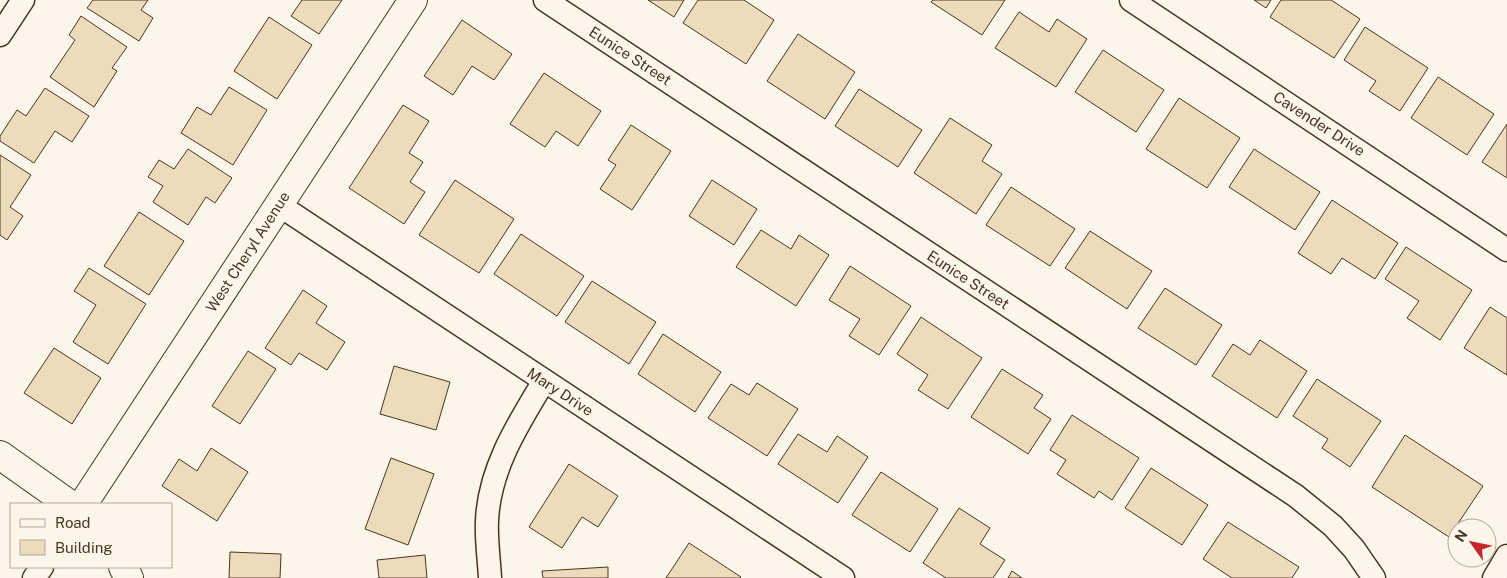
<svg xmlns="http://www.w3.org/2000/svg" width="1507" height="578" font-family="'Public Sans',sans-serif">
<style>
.building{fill:#ecdcbc;stroke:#4a3520}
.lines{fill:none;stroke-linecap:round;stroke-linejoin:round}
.minor-casing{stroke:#4a3520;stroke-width:25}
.tertiary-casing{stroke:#4a3520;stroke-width:30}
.minor{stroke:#fbf6e9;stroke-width:22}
.tertiary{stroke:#fbf6e9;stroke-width:28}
.labels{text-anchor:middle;stroke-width:4;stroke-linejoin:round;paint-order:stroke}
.street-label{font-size:15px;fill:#4a3520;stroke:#fbf6e9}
</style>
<rect width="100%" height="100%" fill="#fbf6e9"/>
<g class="building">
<polygon points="93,0 148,0 141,10 153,18 139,41 87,8"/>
<polygon points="302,0 342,0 319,34 291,16"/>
<polygon points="648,0 684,0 674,17"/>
<polygon points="698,0 744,0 774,20 746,64 683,23"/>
<polygon points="933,0 1005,0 982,35 931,2"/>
<polygon points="1254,0 1271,0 1266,8"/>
<polygon points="1281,0 1331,0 1360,19 1334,58 1270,17"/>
<polygon points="1019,12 1049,32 1057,19 1087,39 1056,87 995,48"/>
<polygon points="81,16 127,47 112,68 117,71 94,107 50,77 75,40 69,35"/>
<polygon points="269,17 312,45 277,99 234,71"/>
<polygon points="462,20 512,54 494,80 472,66 453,95 424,76"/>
<polygon points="1365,27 1428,68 1400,111 1369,91 1376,81 1344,60"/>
<polygon points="798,34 855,72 825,119 767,81"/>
<polygon points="1103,50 1164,90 1136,132 1075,92"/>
<polygon points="544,73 601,111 578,146 556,131 545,147 510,124"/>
<polygon points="1438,77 1494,114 1467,155 1411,118"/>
<polygon points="229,87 267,110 233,165 181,133 197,107 211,115"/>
<polygon points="45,88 89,116 72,142 55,131 34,163 0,141 0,136 17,110 26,116"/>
<polygon points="859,89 922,130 898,167 835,126"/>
<polygon points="1179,98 1240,138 1207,188 1146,149"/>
<polygon points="403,105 429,121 409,153 423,162 410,182 425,192 404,224 349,188"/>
<polygon points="950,118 992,145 982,161 1002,174 976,214 914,173"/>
<polygon points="1507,124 1507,178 1482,162"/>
<polygon points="631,125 671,151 632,210 600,189 616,165 608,160"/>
<polygon points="188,149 232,178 215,203 206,197 188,225 153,202 163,186 148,177 159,160 174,169"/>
<polygon points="1254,149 1320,192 1295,230 1229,187"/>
<polygon points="0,155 31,175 10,207 23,216 7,240 0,235"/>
<polygon points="455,180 514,219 479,273 419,235"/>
<polygon points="712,180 757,209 734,245 689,216"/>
<polygon points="1011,187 1075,229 1050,266 986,225"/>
<polygon points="1332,200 1398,243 1375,279 1342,258 1331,274 1298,253"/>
<polygon points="139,212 184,241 149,295 104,266"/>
<polygon points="761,230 791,249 799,235 829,255 796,306 736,267"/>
<polygon points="1090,231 1152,271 1127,309 1065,268"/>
<polygon points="521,234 584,276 557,316 494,274"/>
<polygon points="1406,247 1472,290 1440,340 1407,318 1419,301 1385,279"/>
<polygon points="850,266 911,306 879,355 849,336 860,319 829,300"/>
<polygon points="89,268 146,304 108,364 73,342 96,305 74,291"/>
<polygon points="592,281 656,322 629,364 565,322"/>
<polygon points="1165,288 1222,325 1196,365 1138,328"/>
<polygon points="303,290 327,306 316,323 345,342 327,370 299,353 291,365 265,348"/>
<polygon points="1490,307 1507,318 1507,375 1464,348"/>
<polygon points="921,317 982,358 948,409 918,390 928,375 897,354"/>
<polygon points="663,334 721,372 695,412 638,374"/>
<polygon points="1260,340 1307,371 1277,418 1212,376 1233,344 1250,355"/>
<polygon points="54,348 101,378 72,424 24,393"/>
<polygon points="248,351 276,369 240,424 212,406"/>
<polygon points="394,366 450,382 436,430 380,414"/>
<polygon points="1002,369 1043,395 1034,408 1051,419 1028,454 971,417"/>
<polygon points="1317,379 1381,421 1350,467 1322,448 1328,439 1293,416"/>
<polygon points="757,383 798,409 767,456 708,418 731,384 749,395"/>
<polygon points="1072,415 1139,458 1112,500 1099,491 1094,498 1057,474 1066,460 1050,450"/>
<polygon points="798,434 827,452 837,436 868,457 838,503 778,464"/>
<polygon points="1405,435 1483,486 1449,537 1372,487"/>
<polygon points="211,448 248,472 217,521 162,486 179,459 197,471"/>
<polygon points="391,458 434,474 408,545 365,529"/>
<polygon points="569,464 618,496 598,527 582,517 562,548 529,527"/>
<polygon points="1151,468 1208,505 1182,545 1125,508"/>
<polygon points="881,472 938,509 910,552 852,515"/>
<polygon points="959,508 990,528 980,544 1005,560 993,578 946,578 923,563"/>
<polygon points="1228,522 1299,567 1292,578 1232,578 1203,559"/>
<polygon points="689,543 741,577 740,578 666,578"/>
<polygon points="230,552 281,554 280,578 229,578"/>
<polygon points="425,555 427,578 379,578 377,560"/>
<polygon points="608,567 608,578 543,578 542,571"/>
<polygon points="1012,571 1022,578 1008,578"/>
</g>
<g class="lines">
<defs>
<g id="minor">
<polyline points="545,0 1296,496 1333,526 1354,549 1374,578"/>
<polyline points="1131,0 1507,250"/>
<polyline points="0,35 23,0"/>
<polyline points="279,205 843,578"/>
<polyline points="34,578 42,567"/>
<path d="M490,578C489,559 486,539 487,521C489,469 518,424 544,381"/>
<polyline points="1494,578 1507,556"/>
</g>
<g id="tertiary">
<polyline points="0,455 69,504"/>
<polyline points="83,504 413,0"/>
<polyline points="123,567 129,578"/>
</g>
</defs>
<use href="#minor" class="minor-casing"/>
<use href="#tertiary" class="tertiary-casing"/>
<use href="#minor" class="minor"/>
<use href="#tertiary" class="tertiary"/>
</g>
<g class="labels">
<g class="street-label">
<text transform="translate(630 56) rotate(33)" y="5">Eunice Street</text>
<text transform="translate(1319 124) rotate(33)" y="5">Cavender Drive</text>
<text transform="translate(248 252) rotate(-57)" y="5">West Cheryl Avenue</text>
<text transform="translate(968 280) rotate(33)" y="5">Eunice Street</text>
<text transform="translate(560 392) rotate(33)" y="5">Mary Drive</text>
</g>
</g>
<rect x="10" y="503" width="162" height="65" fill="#fbf6e9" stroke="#b4a999"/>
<rect x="20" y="519" width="25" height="8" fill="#fbf6e9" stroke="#b4a999"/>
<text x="55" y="528" font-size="15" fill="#4a3520">Road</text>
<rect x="20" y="540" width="25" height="15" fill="#ecdcbc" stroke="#b4a999"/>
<text x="55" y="553" font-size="15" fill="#4a3520">Building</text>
<g transform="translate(1472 543) rotate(303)"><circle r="24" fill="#fbf6e9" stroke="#b4a999"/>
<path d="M0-4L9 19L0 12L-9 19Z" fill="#c62828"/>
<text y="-8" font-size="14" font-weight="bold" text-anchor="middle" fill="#4a3520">N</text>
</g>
</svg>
